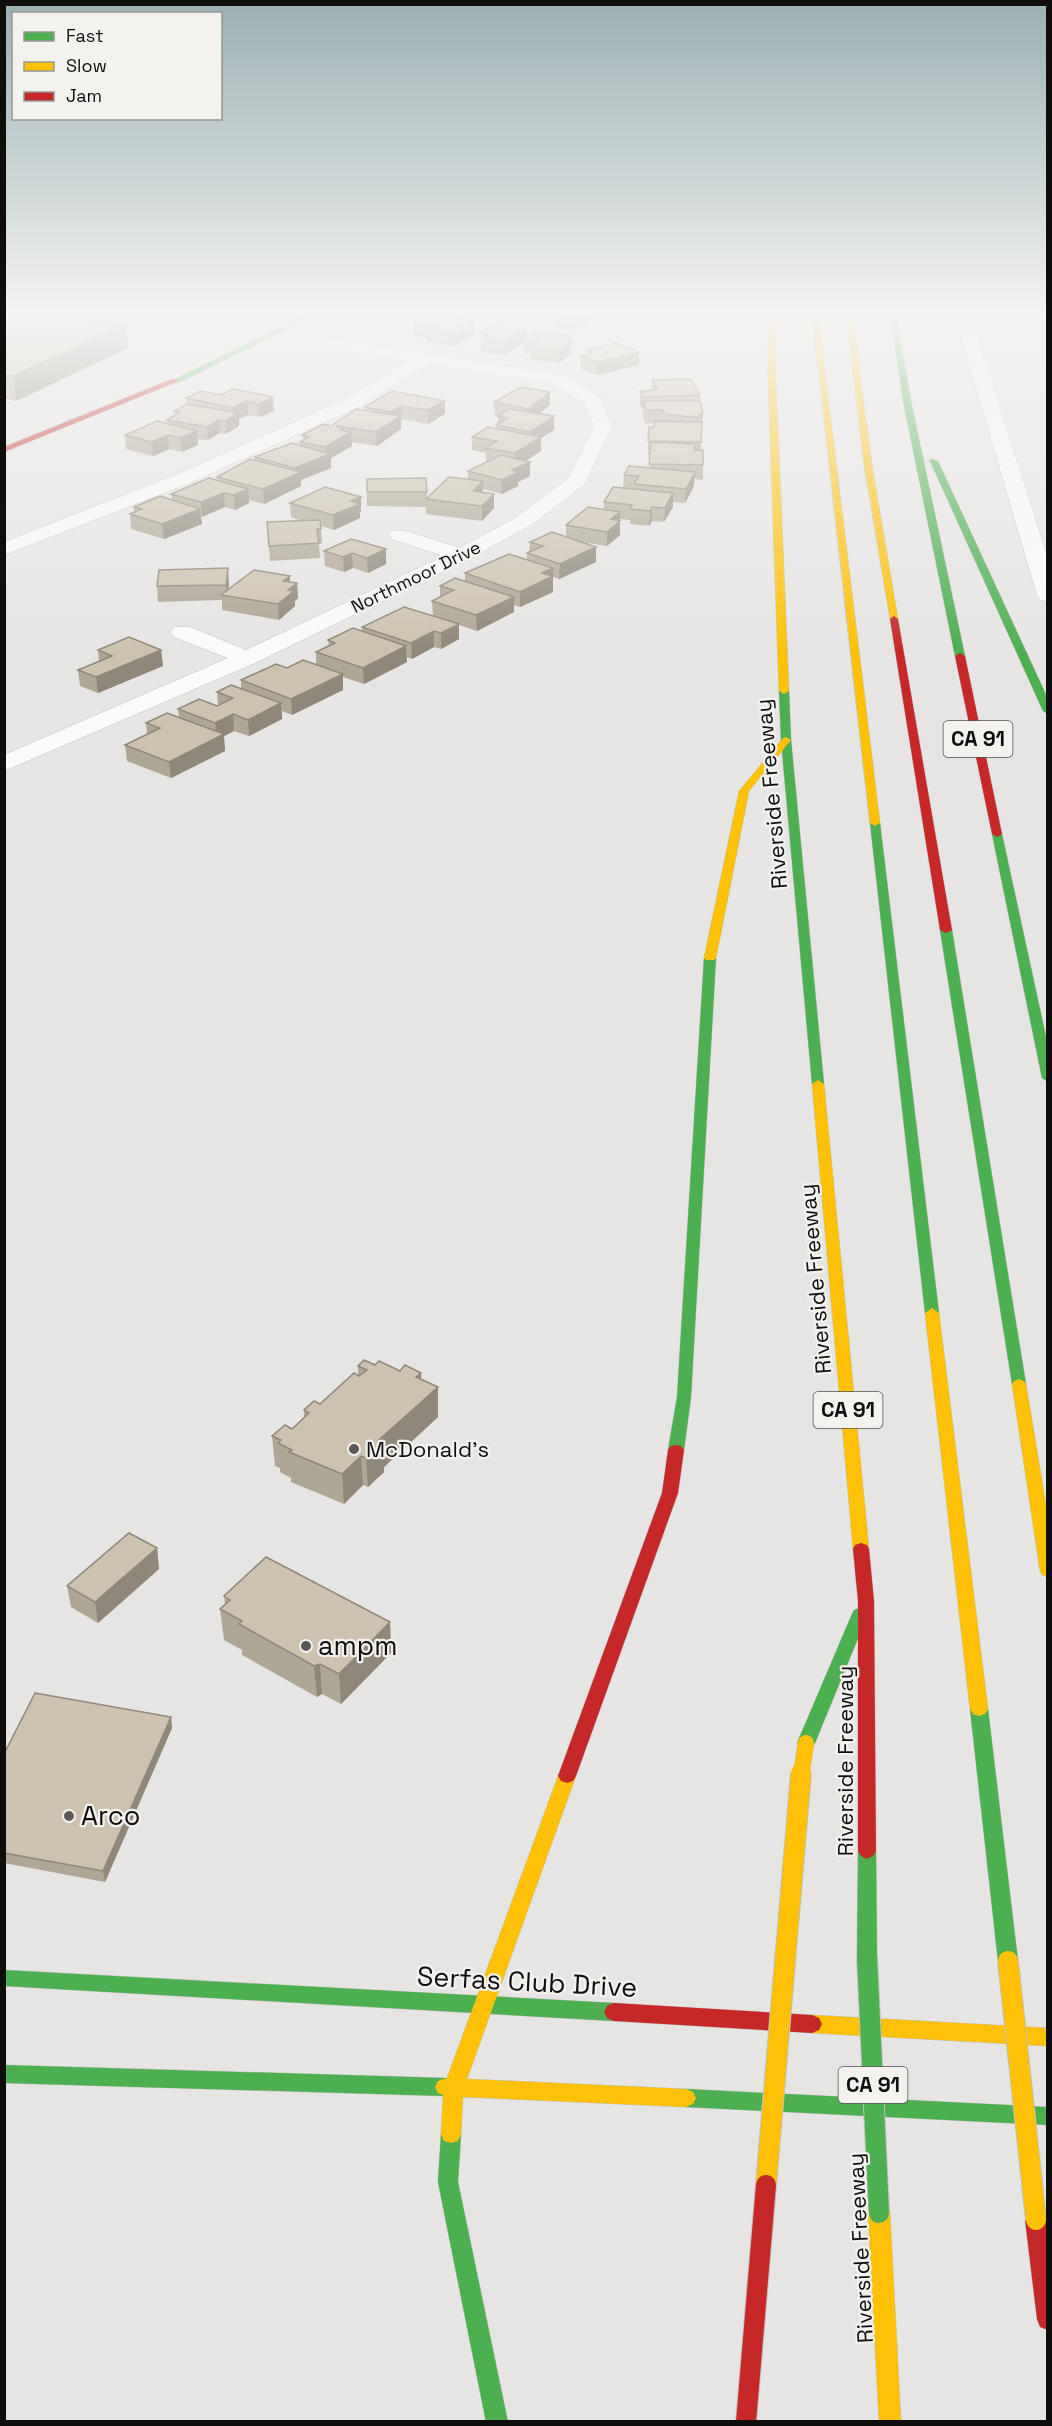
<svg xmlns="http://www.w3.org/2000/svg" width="1052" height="2426" font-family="'Space Grotesk',sans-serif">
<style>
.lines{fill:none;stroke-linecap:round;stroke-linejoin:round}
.street-casing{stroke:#c2c2c0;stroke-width:1}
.fast-casing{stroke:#c2c2c0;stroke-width:1}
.slow-casing{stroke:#c2c2c0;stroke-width:1}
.jam-casing{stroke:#c2c2c0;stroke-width:1}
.street{fill:#fbfbfb;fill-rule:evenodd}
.fast{fill:#4caf50;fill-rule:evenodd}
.slow{fill:#ffc107;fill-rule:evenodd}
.jam{fill:#c62828;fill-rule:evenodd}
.fast-bridge-casing{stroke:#c2c1c0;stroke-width:22;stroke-linecap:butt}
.slow-bridge-far1-casing{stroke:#c2c1c0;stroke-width:17;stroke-linecap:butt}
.slow-bridge-casing{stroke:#c2c1c0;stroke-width:22;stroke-linecap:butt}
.jam-bridge-casing{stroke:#c2c1c0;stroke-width:22;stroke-linecap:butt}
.fast-bridge{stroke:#4caf50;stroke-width:20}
.slow-bridge-far1{stroke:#ffc107;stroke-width:16}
.slow-bridge{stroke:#ffc107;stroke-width:20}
.jam-bridge{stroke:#c62828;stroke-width:20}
.wall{fill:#afa796}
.shaded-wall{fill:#8f887a}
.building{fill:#ccc2af;stroke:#8f887a;stroke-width:1.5}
.poi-dot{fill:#5a5958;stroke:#f4f2ef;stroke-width:2}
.labels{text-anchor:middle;stroke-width:4.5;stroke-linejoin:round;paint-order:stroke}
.far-street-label{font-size:18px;fill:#0f0e0d;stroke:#f4f2ef}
.shield{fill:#f4f2ef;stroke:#545251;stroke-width:1.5}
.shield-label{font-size:21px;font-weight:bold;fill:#0f0e0d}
.street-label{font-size:22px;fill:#0f0e0d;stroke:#f4f2ef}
.poi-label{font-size:22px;fill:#0f0e0d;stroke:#f4f2ef;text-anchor:start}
.near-poi-label{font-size:27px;fill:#0f0e0d;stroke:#f4f2ef;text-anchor:start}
.near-street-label{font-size:27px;fill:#0f0e0d;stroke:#f4f2ef}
</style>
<rect width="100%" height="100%" fill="#e6e5e3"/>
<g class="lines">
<defs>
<g id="street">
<polygon points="954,313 970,313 1048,559 1048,601 1040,600 1037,595"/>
<polygon points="334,339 561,375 598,395 612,426 584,485 531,525 469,559 255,663 4,771 4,755 228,658 174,637 171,632 174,627 190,627 246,650 444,556 392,539 389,535 392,531 406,531 460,548 517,517 569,478 594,426 584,402 550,383 429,364 358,407 192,482 4,555 4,542 178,474 346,399 409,361 328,348 326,344 328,340"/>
</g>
<g id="fast">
<polygon points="311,313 319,313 178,383 171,381"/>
<polygon points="890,313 896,313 911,401 965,656 960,659 955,656 903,401"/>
<polygon points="931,459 938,461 1048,699 1048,714 1043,711 930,461"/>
<polygon points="784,688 789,691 791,740 824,1084 818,1088 812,1084 781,740 779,691"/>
<polygon points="875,820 880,823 939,1313 932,1318 925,1313 870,823"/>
<polygon points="997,831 1002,834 1048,1046 1048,1082 1042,1078 992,834"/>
<polygon points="946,927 952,930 1026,1384 1024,1387 1014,1387 1012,1384 940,930"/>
<polygon points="710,955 716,958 691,1397 684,1450 681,1454 671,1454 668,1450 677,1397 704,958"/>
<polygon points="860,1608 866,1610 868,1614 815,1743 812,1748 806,1750 800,1748 797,1743 852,1614 854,1610"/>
<polygon points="979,1702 985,1704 988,1709 1018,1961 1015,1967 1008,1969 1001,1967 998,1961 970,1709 973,1704"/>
<polygon points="867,1843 873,1846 876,1851 877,1957 874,1963 867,1965 860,1963 857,1957 858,1851 861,1846"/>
<polygon points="4,1970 614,2003 621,2006 624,2012 621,2018 614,2021 4,1986"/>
<polygon points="4,2065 445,2078 452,2081 455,2087 452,2093 445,2096 4,2083"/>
<polygon points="686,2089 1046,2107 1048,2125 686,2107 679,2104 676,2098 679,2092"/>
<polygon points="451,2125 458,2127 461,2134 458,2182 508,2422 486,2422 438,2182 441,2134 444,2127"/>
</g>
<g id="slow">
<polygon points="769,313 775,313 776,381 789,691 784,694 779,691 768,381"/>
<polygon points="812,313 818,313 880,823 875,826 870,823"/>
<polygon points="846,313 852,313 872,465 898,619 894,622 890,619 864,465"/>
<polygon points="786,737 791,740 749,791 716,958 714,960 706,960 704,958 739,791 783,738"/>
<polygon points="818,1080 824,1084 869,1549 867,1553 855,1553 853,1549 812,1084"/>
<polygon points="932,1308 939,1313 988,1709 985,1714 979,1716 973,1714 970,1709 925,1313"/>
<polygon points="1019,1379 1024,1381 1026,1384 1048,1517 1048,1577 1042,1575 1040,1571 1012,1384 1014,1381"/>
<polygon points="567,1769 573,1771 576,1776 467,2079 686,2089 693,2092 696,2098 693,2104 686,2107 463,2097 461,2134 458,2141 451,2143 444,2141 441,2134 443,2095 438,2093 435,2087 438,2081 447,2078 558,1776 561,1771"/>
<polygon points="812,2015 1048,2028 1048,2046 812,2033 805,2030 802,2024 805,2018"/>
<polygon points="879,2203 886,2206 890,2213 901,2422 879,2422 868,2213 872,2206"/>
</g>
<g id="jam">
<polygon points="172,379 179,381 4,452 4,447"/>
<polygon points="894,616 898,619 952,930 946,933 940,930 890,619"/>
<polygon points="960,653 965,656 1002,834 997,837 992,834 955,656"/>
<polygon points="676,1445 681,1446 684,1450 678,1493 576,1776 573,1781 567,1783 561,1781 558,1776 662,1493 668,1450 671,1446"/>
<polygon points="861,1543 867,1545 869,1549 874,1601 876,1851 873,1856 867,1859 861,1856 858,1851 858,1601 853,1549 855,1545"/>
<polygon points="614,2003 812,2015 819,2018 822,2024 819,2030 812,2033 614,2021 607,2018 604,2012 607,2006"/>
<polygon points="1036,2210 1043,2213 1048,2227 1048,2330 1040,2327 1037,2319 1025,2220 1029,2213"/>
</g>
</defs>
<use href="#street" class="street-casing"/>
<use href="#fast" class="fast-casing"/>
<use href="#slow" class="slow-casing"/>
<use href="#jam" class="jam-casing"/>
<use href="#street" class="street"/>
<use href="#fast" class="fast"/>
<use href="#slow" class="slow"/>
<use href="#jam" class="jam"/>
<defs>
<polyline id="fast-bridge" points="867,1957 879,2213"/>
<polyline id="slow-bridge-far1" points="801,1775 806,1743"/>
<g id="slow-bridge">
<polyline points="1008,1961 1036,2220"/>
<polyline points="766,2185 801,1773"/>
</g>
<polyline id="jam-bridge" points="746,2422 766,2185"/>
</defs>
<use href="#fast-bridge" class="fast-bridge-casing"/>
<use href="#slow-bridge-far1" class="slow-bridge-far1-casing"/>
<use href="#slow-bridge" class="slow-bridge-casing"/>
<use href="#jam-bridge" class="jam-bridge-casing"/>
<use href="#fast-bridge" class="fast-bridge"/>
<use href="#slow-bridge-far1" class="slow-bridge-far1"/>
<use href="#slow-bridge" class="slow-bridge"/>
<use href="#jam-bridge" class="jam-bridge"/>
</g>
<g class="wall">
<polygon points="4,313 128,348 16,401 4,398"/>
<polygon points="555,313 600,313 575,331 555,328"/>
<polygon points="474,321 474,334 454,346 427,343 427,338 414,336 414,323"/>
<polygon points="481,333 527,338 572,336 571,353 559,363 531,360 531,354 524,353 524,343 505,355 481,352"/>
<polygon points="587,350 639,352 639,365 597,375 581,369 581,356 587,354"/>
<polygon points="652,380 700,395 700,401 703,414 703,427 702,427 701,450 703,450 703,480 694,479 694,486 685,503 673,502 673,507 664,522 652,521 649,526 630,524 630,520 619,519 620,535 607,546 582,542 596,547 596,562 559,579 553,577 553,592 520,607 514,605 514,612 477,631 459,625 459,639 441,649 434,647 412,659 406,657 407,662 364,684 343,677 343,690 292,715 282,711 282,719 249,736 234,731 224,736 225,751 171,778 127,761 125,745 147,734 146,723 179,717 178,709 217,706 218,705 217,692 241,689 241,680 287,668 316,665 316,652 329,646 328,640 362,631 362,627 433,616 432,601 440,597 440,586 465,581 465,573 527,560 527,553 529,552 530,542 566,537 566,525 604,509 604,502 623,488 624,475 649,468 650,455 648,455 648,441 654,427 655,423 645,424 643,415 643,411 640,404 640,391 651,390"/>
<polygon points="233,389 274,411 260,417 248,415 239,419 239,426 226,434 220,433 208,440 197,439 198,445 182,452 169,449 153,456 126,449 125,435 167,424 167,420 175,416 174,411 186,405 186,398 220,395"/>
<polygon points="445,401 445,414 428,424 402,419 401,420 401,429 377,446 352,442 352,446 331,458 331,468 301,480 301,486 264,504 249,500 249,503 235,510 225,507 201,517 202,524 164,539 131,529 130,514 134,512 134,507 172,500 171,494 218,480 217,477 255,461 255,457 300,445 300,442 303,440 302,435 331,426 365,410 365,407"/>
<polygon points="494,402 550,405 539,414 554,430 541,438 541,451 526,461 530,476 518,482 518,486 502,494 483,489 483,493 494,508 482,521 426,514 426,507 367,506 367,479 426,478 427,498 468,479 468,471 486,462 486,453 472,450 472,437 496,429 496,425 498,424 498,416 495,416"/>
<polygon points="361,497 361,512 360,512 360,518 334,530 321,526 322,543 319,544 320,558 270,561 267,522 302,521 291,517 290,503"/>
<polygon points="351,539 386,564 368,573 353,568 344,572 325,566 324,551"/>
<polygon points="290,582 297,583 298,598 295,601 295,606 279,620 222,610 222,600 158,602 157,586 229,584 228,589"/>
<polygon points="98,650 161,650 163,666 98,693 80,686 78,670 99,661"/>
<polygon points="375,1365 400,1371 438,1387 438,1417 384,1467 384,1472 368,1487 363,1485 344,1504 291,1482 291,1478 280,1472 280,1468 275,1466 272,1436 292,1429 304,1417 304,1410 320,1404 358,1376 358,1366"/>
<polygon points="157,1548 159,1569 98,1623 71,1607 67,1586"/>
<polygon points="224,1596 390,1622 391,1653 341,1704 322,1694 317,1697 242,1655 242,1650 224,1640 220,1609 225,1605"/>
<polygon points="171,1717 172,1728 105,1882 4,1863 4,1754"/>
</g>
<g class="shaded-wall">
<polygon points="575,313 600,313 575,331"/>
<polygon points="474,321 474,334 454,346 454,334"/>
<polygon points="126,325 128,348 16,401 13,376"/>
<polygon points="527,328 527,341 524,340 524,343 505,355 505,342"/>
<polygon points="572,336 571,353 559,363 559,350 568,340"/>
<polygon points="639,352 639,365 597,375 597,362"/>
<polygon points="550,392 550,405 528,422 528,409"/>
<polygon points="273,397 274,411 260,417 259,404"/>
<polygon points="247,401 248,415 239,419 239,426 226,434 225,421 233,416 233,408"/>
<polygon points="445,401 445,414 428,424 428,410"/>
<polygon points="402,406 401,429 377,446 376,432 392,422 391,412"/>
<polygon points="554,416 554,430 541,438 541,451 515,467 515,453 530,444 530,432"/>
<polygon points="219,420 220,433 208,440 207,427"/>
<polygon points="344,428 344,436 351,432 352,446 331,458 331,468 301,480 301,486 264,504 263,489 296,474 295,468 326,456 325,447 340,430"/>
<polygon points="197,431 198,445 182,452 180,438"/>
<polygon points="168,435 169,449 153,456 152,442"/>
<polygon points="530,462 530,476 518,482 518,486 502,494 502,480 512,470"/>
<polygon points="695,472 694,486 685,503 686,489"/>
<polygon points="483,481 483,496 473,506 473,491"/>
<polygon points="248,489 249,503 235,510 234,495"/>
<polygon points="224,493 225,507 202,517 201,502"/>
<polygon points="673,493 673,507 664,522 665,508"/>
<polygon points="494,494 494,508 482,521 482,506"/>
<polygon points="361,497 361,512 360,512 360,518 334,530 333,515 351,501"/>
<polygon points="652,507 652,521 649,526 650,511"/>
<polygon points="200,509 202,524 164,539 162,524"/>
<polygon points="620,512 620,535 607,546 607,532 611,519"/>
<polygon points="596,547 596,562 559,579 560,564"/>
<polygon points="386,549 386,564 368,573 367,558"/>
<polygon points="352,553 353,568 344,572 343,557"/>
<polygon points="228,568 229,584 228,596 226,585"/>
<polygon points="553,568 553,592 520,607 520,592 542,573"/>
<polygon points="290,576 290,588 297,583 298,598 295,601 295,606 279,620 278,604 283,581"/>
<polygon points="514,597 514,612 477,631 476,615"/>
<polygon points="459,624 459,639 441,649 441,633"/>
<polygon points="434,631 434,647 412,659 411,643"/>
<polygon points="406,646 407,662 364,684 363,668"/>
<polygon points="161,650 163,666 98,693 96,677"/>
<polygon points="343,674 343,690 292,715 291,699"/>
<polygon points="281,703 282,719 249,736 248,720"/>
<polygon points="233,714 234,731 224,736 225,751 171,778 169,762 217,738 215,723"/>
<polygon points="421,1373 422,1401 438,1387 438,1417 384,1467 384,1472 368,1487 366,1458 379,1440 416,1377"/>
<polygon points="361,1456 363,1485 344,1504 342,1474"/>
<polygon points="157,1548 159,1569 98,1623 95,1602"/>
<polygon points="390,1622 391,1653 341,1704 339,1674"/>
<polygon points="320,1664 322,1694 317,1697 314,1666"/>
<polygon points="171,1717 172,1728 105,1882 103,1871"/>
</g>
<g class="building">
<polygon points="4,313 55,313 126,325 13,376 4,375"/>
<polygon points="428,315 474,321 454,334 427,330 434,326 414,323"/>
<polygon points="496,324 527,328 505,342 481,339 488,334 481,333"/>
<polygon points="535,332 572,336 568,340 572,340 559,350 531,347 537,342 524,340"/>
<polygon points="616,343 639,352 597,362 581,356 593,353 587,350"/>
<polygon points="691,379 700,395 643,397 640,391 657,390 652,380"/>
<polygon points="521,387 550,392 528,409 494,402"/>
<polygon points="233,389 273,397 259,404 247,401 233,408 186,398 201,391 220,395"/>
<polygon points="392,391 445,401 428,410 402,406 391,412 365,407"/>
<polygon points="643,401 700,401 703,414 699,414 701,417 693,417 663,414 663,410 646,410"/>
<polygon points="187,404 238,413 225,421 219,420 207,427 167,420 180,412 174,411"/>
<polygon points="356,409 401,416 376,432 336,426 344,428 340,430 351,432 325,447 300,442 309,437 302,435 323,424 331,426"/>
<polygon points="510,409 554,416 530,432 496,425 508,418 498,416"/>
<polygon points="157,421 197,431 180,438 168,435 152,442 125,435"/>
<polygon points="655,421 702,422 701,442 648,441 649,427 654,427"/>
<polygon points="488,427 541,437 515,453 486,448 497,441 472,437"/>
<polygon points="651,442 695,444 694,450 703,450 703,465 649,464"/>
<polygon points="292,443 330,454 295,468 255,457"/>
<polygon points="501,455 530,462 512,470 518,472 502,480 468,471"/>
<polygon points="250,459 301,472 263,489 217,477"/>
<polygon points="629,466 695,472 686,489 634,484 639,476 624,475"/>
<polygon points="449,477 483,481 473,491 494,494 482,506 426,499"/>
<polygon points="209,478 248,489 234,495 224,493 201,502 171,494"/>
<polygon points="426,478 427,492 367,492 367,479"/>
<polygon points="325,487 361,497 351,501 360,504 333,515 290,503"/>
<polygon points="613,487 673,493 665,508 652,507 650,511 630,509 632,505 604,502"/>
<polygon points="160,496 200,509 162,524 130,514 142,509 134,507"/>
<polygon points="588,507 620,512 611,519 620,521 607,532 566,525"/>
<polygon points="320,520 321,529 317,529 319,543 269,546 267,522"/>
<polygon points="552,532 596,547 560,564 527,553 543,546 530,542"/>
<polygon points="351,539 386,549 367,558 352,553 343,557 324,551"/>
<polygon points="509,554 553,568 542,573 553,576 520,592 465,573"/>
<polygon points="228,568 226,585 157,586 159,570"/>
<polygon points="254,570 290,576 283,581 297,583 288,590 294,591 278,604 221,595"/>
<polygon points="455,578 514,597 476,615 432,601 454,590 440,586"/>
<polygon points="404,607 459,624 441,633 434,631 411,643 362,627"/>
<polygon points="353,628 406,646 363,668 316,652 335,643 328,640"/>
<polygon points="129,637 161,650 96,677 78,670 112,656 98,650"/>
<polygon points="303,660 343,674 291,699 241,680 276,664 287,668"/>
<polygon points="231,685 281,703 248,720 233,714 215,723 178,709 199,699 217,706 233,698 217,692"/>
<polygon points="167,713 224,734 169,762 125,745 160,728 146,723"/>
<polygon points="364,1360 375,1365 379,1361 400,1371 405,1365 421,1373 416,1377 438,1387 379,1440 382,1442 366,1458 361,1456 342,1474 289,1452 292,1450 278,1443 281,1440 272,1436 285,1425 292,1429 309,1413 304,1410 314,1401 320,1404 354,1373 359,1376 367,1370 358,1366"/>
<polygon points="129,1533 157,1548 95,1602 67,1586"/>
<polygon points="266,1557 390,1622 339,1674 320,1664 314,1666 239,1624 242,1621 220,1609 230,1600 224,1596"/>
<polygon points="35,1693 171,1717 103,1871 4,1853 4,1754"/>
</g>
<linearGradient id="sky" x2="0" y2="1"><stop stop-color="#9bb0b3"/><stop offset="0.48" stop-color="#f4f3f2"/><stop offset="1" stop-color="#f4f3f2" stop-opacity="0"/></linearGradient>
<rect width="1052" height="653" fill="url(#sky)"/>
<g class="poi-dot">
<circle cx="354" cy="1449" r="6"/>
<circle cx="306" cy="1646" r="6"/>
<circle cx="69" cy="1816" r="6"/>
</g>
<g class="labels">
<g class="far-street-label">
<text transform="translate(416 577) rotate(-26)" y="6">Northmoor Drive</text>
</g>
<g class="shield">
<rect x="943.5" y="721" width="69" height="36" rx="4.5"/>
<rect x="813.5" y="1392" width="69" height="36" rx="4.5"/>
<rect x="838.5" y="2067" width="69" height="36" rx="4.5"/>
</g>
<g class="shield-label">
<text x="978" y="746">CA 91</text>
<text x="848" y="1417">CA 91</text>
<text x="873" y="2092">CA 91</text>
</g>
<g class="street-label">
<text transform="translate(771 794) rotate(-95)" y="8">Riverside Freeway</text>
<text transform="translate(815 1279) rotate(-95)" y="8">Riverside Freeway</text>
<text transform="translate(845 1761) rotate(-90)" y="8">Riverside Freeway</text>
<text transform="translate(860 2248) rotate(-93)" y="8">Riverside Freeway</text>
</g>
<g class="poi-label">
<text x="366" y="1457">McDonald's</text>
</g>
<g class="near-poi-label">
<text x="318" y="1655">ampm</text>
<text x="81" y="1825">Arco</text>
</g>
<g class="near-street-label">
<text transform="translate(527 1982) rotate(3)" y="9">Serfas Club Drive</text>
</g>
</g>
<rect width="1052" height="2426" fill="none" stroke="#0f0e0d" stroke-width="12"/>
<rect x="12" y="12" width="210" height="108" fill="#f4f2ef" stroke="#989795" stroke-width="1.5"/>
<rect x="24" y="32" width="30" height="9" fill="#4caf50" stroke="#989795" stroke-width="1.5"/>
<text x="66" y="42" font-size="18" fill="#0f0e0d">Fast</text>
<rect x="24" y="62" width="30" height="9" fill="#ffc107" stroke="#989795" stroke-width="1.5"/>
<text x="66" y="72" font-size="18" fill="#0f0e0d">Slow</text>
<rect x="24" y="92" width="30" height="9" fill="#c62828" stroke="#989795" stroke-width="1.5"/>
<text x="66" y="102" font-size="18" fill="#0f0e0d">Jam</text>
</svg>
